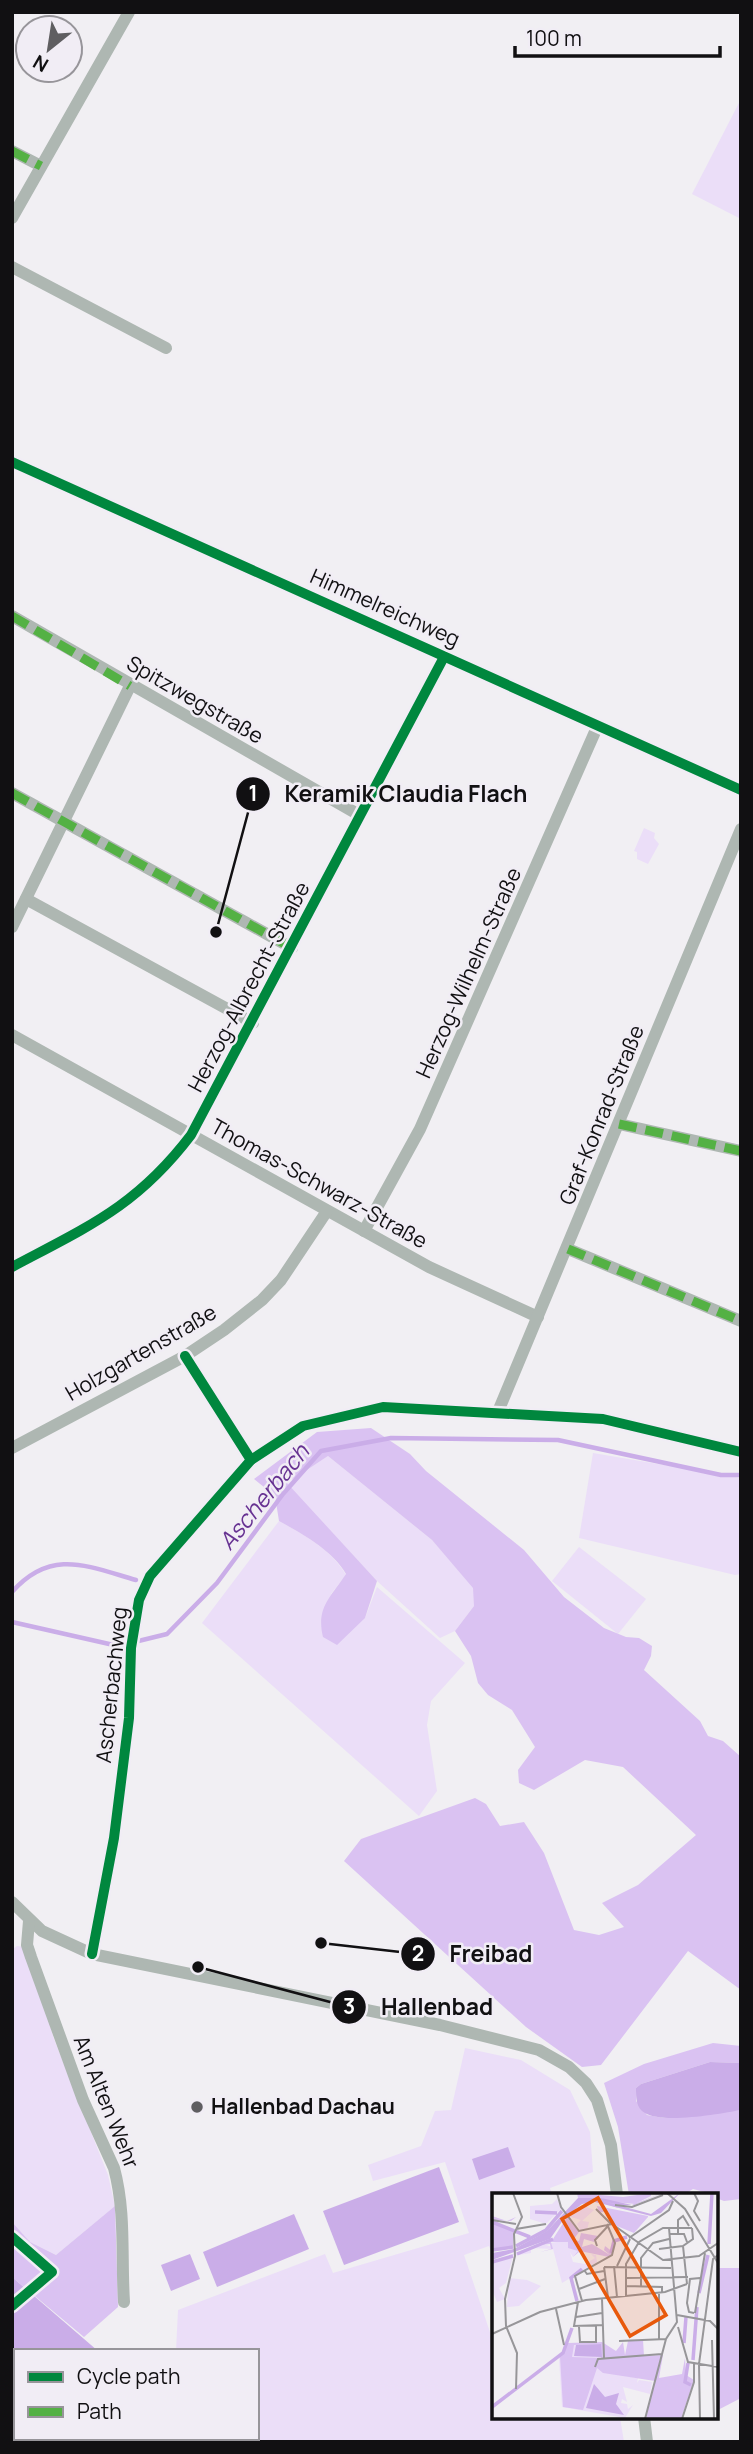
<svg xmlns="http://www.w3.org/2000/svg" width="753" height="2454" font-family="Manrope,sans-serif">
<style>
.green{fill:#ebdef8}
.forest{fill:#dac2f2}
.water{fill:#caade8}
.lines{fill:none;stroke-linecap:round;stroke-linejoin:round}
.stream{stroke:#caade8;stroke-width:4.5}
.minor{stroke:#aeb7b2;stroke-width:12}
.quiet{stroke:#54b144;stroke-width:9;stroke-dasharray:18 9;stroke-linecap:butt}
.cycleway-casing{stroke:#f1edf5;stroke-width:15}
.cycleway{stroke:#00873e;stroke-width:10}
.poi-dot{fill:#5f5e61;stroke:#f1edf5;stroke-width:2.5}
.labels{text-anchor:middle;stroke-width:5;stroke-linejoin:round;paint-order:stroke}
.street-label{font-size:21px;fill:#111012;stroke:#f1edf5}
.poi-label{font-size:21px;font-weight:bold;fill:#111012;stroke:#f1edf5;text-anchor:start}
.water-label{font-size:23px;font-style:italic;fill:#673292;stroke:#f1edf5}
.inset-river{fill:none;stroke:#caade8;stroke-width:3.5}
.inset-road{fill:none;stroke:#979699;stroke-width:2}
.view{fill:#e8590c;fill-opacity:0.15;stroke:#e8590c;stroke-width:3.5}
.inset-edge{fill:none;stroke:#111012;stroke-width:3.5}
.leader{fill:none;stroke:#111012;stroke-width:2.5}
.callout-dot{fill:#111012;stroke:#f1edf5;stroke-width:2.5}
.mark-label{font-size:21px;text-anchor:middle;font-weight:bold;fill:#fff}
.callout-label{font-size:23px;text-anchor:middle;font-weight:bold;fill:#111012;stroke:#f1edf5;stroke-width:5;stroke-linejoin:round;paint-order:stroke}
</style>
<rect width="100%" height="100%" fill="#f1eff3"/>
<g class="green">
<polygon points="741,99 741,219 692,194"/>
<polygon points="644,828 655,833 654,838 659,844 648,864 637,859 637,852 634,851"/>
<polygon points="593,1453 741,1478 741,1574 735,1575 579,1538"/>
<polygon points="328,1456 432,1540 474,1588 474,1606 455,1631 440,1638 377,1581 286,1483"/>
<path d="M279,1521C303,1534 333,1551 346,1575L331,1594L365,1618L377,1587L465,1663L431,1701L427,1725L437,1791L419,1816L202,1623Z"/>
<polygon points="579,1547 646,1599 618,1634 552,1581"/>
<polygon points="17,1946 25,1947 29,1954 54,2039 108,2175 115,2206 56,2255 30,2242 12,2222 12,1950"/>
<polygon points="465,2048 521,2060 570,2090 590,2132 593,2172 550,2188 552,2195 494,2195 494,2258 489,2246 464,2255 494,2344 494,2417 620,2417 624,2442 240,2442 235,2438 257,2438 257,2351 176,2351 178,2310 325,2254 333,2273 469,2233 445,2162 373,2181 368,2165 421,2146 435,2111 451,2110"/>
</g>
<g class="forest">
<path d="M371,1428L410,1454L426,1471L524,1550L564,1597L604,1628L626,1637L639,1638L652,1646L651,1656L644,1670L700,1721L708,1736L723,1741L741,1757V1990L688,1951L601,2065L582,2067L526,2027L344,1861L361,1839L475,1798L486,1804L500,1826L524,1822L544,1853L574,1930L599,1935L624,1927L602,1903L638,1885L696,1835L623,1767L585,1760L534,1790L519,1783L518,1770L535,1747L512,1710L488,1695L478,1683L471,1656L455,1631L474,1606L473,1588L432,1540L328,1456L287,1483L377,1581L365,1618L337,1645L323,1637C316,1608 330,1598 346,1574C333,1551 303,1534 279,1521L275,1496L254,1479L317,1432Z"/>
<polygon points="713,2043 741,2046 741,2063 710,2062 641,2084 636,2088 636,2101 647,2115 663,2118 741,2110 741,2199 724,2201 716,2198 716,2195 693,2189 683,2195 629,2195 618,2127 604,2083 644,2064"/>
<polygon points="115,2206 118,2307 84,2337 12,2277 12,2222 30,2242 56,2255"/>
<polygon points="716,2268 741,2268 741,2398 716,2411"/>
</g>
<g class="water">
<path d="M710,2062L741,2063V2110C720,2114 662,2124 645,2113C636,2108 636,2098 636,2088L641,2084Z"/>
<polygon points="508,2147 515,2167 479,2180 472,2159"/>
<polygon points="439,2167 459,2222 344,2265 323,2211"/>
<polygon points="294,2214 309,2249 217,2287 203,2252"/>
<polygon points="190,2254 200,2279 171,2291 161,2265"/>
<polygon points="12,2277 98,2351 16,2351 16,2379 12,2375"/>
</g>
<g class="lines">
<g class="stream">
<path d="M12,1592C51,1548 87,1566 136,1580"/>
<polyline points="12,1622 118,1646 167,1634 217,1583 283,1494 321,1451 391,1438 558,1440 721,1475 741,1475"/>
</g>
<g class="minor">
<polyline points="12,151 41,166"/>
<polyline points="12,218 129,12"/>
<polyline points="12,267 166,348"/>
<polyline points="12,462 741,790"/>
<polyline points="12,616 361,816"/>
<polyline points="12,793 292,948"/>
<polyline points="26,899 253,1023"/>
<polyline points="12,927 130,686"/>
<polyline points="12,1035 429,1267 538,1317"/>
<polyline points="619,1124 741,1151"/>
<polyline points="364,1231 420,1129 598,725"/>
<polyline points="568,1249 741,1321"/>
<path d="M12,1267C89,1226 137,1206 191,1135L444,657"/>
<polyline points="497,1414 741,829"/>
<polyline points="12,1448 185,1356 224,1330 262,1300 281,1280 327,1211"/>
<polyline points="12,1902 42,1931 92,1954 440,2025 539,2050 569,2067 586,2083 597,2100 611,2145 617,2195"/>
<path d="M29,1921L27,1945L31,1957L83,2100L114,2168C126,2213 121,2256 124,2302"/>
<polyline points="92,1954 114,1838 129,1718 131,1648 139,1600 150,1576 251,1460 303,1426 383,1407 603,1419 741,1452"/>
<polyline points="644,2417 647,2442"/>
</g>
<g class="quiet">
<polyline points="12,151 41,166"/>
<polyline points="12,616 130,686"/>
<polyline points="12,793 292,948"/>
<polyline points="619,1124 741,1151"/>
<polyline points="568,1249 741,1321"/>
</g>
<defs>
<g id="cycleway">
<polyline points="12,462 741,790"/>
<path d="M12,1267C89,1226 137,1206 191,1135L444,657"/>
<polyline points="185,1356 251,1460"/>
<polyline points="92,1954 114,1838 129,1718 131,1648 139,1600 150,1576 251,1460 303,1426 383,1407 603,1419 741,1452"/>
<polyline points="12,2237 52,2272 12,2306"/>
</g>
</defs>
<use href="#cycleway" class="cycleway-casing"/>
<use href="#cycleway" class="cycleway"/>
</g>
<circle class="poi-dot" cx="197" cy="2107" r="7"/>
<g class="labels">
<g class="street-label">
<text transform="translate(385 608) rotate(24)" y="7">Himmelreichweg</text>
<text transform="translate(195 700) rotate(30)" y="7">Spitzwegstraße</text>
<text transform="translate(469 973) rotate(-66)" y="7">Herzog-Wilhelm-Straße</text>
<text transform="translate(249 987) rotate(-62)" y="7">Herzog-Albrecht-Straße</text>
<text transform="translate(602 1115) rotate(-68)" y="7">Graf-Konrad-Straße</text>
<text transform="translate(319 1184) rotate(29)" y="7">Thomas-Schwarz-Straße</text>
<text transform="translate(141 1353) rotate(-30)" y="7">Holzgartenstraße</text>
<text transform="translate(112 1685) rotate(-84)" y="7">Ascherbachweg</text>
<text transform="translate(106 2102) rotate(68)" y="7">Am Alten Wehr</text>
</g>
<g class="poi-label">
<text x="211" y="2114">Hallenbad Dachau</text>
</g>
<g class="water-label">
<text transform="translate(264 1497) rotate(-51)" y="8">Ascherbach</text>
</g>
</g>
<g transform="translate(492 2193)">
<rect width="226" height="226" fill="#f1eff3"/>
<path d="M65,6L69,16L54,31L38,26V13L60,11ZM90,12L102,17L90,28L97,29L95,37L89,38L85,31L89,27L76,23ZM61,45L51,51L60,54L59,50L76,47L86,58L81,64L78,59L81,69L93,71L103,65L99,61L104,62L105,69L70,90L61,56L39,55V60L21,63L14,90L7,95L13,106L5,109L0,97L1,69ZM17,85L35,87L49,93L27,113L15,114ZM111,150L133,183L146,185L145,190L147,187L160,189L158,201L131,194L135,209L130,206L129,210L135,211L136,216L141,212L133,225L70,214L67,165L76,151Z" fill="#ebdef8"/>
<path d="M85,0L131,4L159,0V3L143,11L122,9L126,15L105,8H115L109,5H86ZM105,13L156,23V24L142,40L120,31L114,18L107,20ZM0,23L15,28L24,24L19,28L2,27L22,39L21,53L0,57ZM75,24L87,39L81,47L87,48L89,40L106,43L102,49L92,46L90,54L100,51L118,62L112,57L113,53L121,59L117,64L88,58L81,64L86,58L76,55V49H59L61,56L48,59L59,56L58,51L47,52L61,46ZM151,147L152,163L171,162L167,185L190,181L193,165L194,182L202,187L189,226H154L163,188L111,180L105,175L91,217L71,214L68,163L75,150L110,149L124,158L131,149L133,162L136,148ZM109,151V165L80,164L82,152Z" fill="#dac2f2" fill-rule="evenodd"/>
<path d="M171,0L142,12H127L107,7L159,21L188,0L169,20L159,23L103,9L90,11L74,23L58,46L0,67V60L22,56L55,38L86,5H109L140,12ZM109,151L110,164L82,163L84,152ZM102,191L113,204L127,200L124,211L132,222L94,215Z" fill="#caade8"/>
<path class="inset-river" d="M43,19L65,20M0,29L38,44M217,51L220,0M24,53L54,37L70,18M0,57L21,54M119,60L122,48L135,44M25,61L61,46M0,69L21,63M207,100L216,62M85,108L79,85L90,76M192,150L194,124M201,167L205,114M196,170L193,189L199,192M0,214L71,160L80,135"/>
<path class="inset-road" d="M21,0L30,24L22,41L23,63L13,106L14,133L25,160L24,196M65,0L69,14L87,38L120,31L171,67L207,63L226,50M175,0L193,16L226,70M202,0L206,8L202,18L208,28M123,12L140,14L171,2M104,16L119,31M226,18V40M0,27L24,31M24,36L54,31M177,41H192L195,49M186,41V27L191,23L197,33M137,45L177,17L181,8M105,53L103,47L116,33M167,56L191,53M122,73L125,104M125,73L138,46M112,74L179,75M112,74L116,104M92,77L95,81L112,78M134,85L196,84M195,91L191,53L201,46L200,35M134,93L170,94V99M149,93V65L161,50L177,46M87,96L113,86M134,103V71L147,49L171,35H200M110,106L112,165M90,108L83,83L120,62L123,50L115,31M86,109L82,133L111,132M64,116L72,152M202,120L197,119L195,110L198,86L208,85M203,120L213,60M185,122L218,128L226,136M84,124L110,120M87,134L88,149H104V133M186,134L196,169L226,174M0,141L48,119L94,107L173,99L195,91M167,146V100M220,147L222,226M127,148L174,146M103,174L106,166L170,161M153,226L174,146L185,129L177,35M190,226L202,189V170M208,226L207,171L221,66L226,62"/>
<path class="view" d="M106,5L174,122L138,143L70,26Z"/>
<rect width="226" height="226" class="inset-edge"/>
</g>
<path class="leader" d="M216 932L253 794M321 1943L418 1954M198 1967L349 2007"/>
<g class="callout-dot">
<circle cx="216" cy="932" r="7"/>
<circle cx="321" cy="1943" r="7"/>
<circle cx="198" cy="1967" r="7"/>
<circle cx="253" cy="794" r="18"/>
<circle cx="418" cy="1954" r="18"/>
<circle cx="349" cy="2007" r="18"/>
</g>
<g class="mark-label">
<text x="253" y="801">1</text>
<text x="418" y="1961">2</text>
<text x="349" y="2014">3</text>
</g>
<g class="callout-label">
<text x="406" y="802">Keramik Claudia Flach</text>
<text x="491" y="1962">Freibad</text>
<text x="437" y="2015">Hallenbad</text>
</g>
<rect width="753" height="2454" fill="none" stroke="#111012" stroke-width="28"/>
<rect x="14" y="2349" width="245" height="91" fill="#f1edf5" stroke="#97959a" stroke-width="2"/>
<rect x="28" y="2372" width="35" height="10" fill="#00873e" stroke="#97959a" stroke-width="2"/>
<text x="77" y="2384" font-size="21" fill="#111012">Cycle path</text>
<rect x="28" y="2407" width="35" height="10" fill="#54b144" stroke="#97959a" stroke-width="2"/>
<text x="77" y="2419" font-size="21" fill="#111012">Path</text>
<g transform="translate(49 49) rotate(210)"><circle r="33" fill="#f1edf5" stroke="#97959a" stroke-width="2"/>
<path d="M0-5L12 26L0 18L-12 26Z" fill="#5f5e61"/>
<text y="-10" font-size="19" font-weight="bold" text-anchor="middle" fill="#111012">N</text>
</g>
<path d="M515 46v10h205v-10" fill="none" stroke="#111012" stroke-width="3.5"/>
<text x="526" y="46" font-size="21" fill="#111012" stroke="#f1edf5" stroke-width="5" paint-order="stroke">100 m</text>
</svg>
